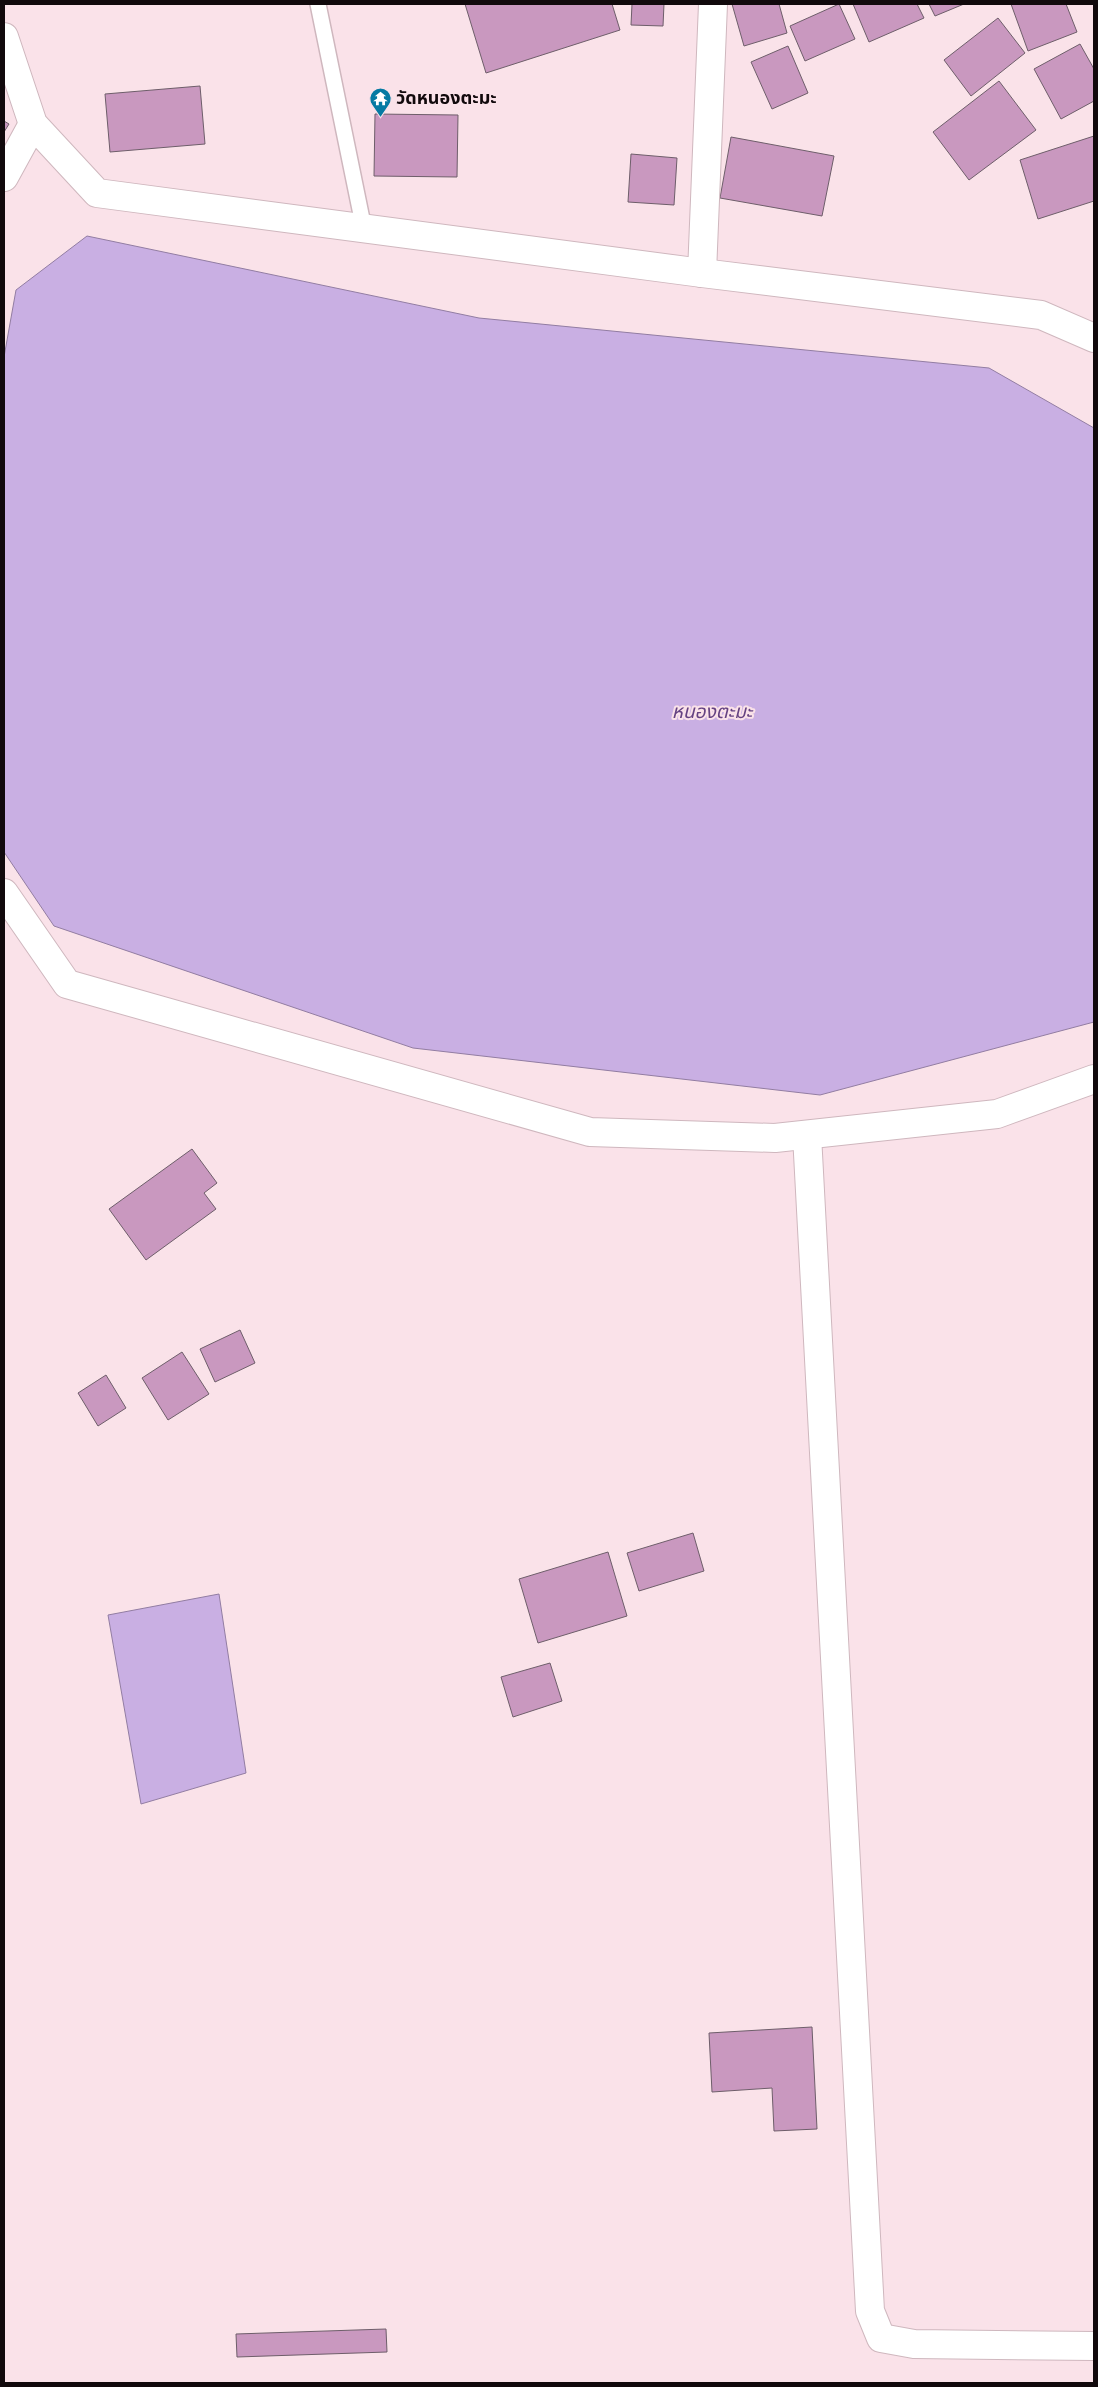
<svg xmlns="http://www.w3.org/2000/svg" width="1098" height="2387" font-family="'Playfair Display','Noto Sans Thai',serif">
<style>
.water{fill:#c9afe3;stroke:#927da2}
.building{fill:#c998bf;stroke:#6e5e6a}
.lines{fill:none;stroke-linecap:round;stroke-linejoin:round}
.lane-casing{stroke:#cfb7be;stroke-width:18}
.street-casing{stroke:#cfb7be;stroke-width:30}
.lane{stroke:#fff;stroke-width:15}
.street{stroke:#fff;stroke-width:28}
.labels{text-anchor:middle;stroke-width:4;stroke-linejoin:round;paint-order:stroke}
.poi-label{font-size:18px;font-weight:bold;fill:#11090c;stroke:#fae2e9;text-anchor:start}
.water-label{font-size:19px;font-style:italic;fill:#654282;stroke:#fae2e9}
</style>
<rect width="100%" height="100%" fill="#fae2e9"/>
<g class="water">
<polygon points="87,236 479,318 989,368 1094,428 1094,1022 820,1095 413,1048 54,926 4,852 4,357 16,290"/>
<polygon points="219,1594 246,1773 141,1804 108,1615"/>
</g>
<g class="building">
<polygon points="465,4 612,4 620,30 486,73"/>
<polygon points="632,4 664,4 663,26 631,25"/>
<polygon points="732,4 779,4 787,33 744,46"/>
<polygon points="839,4 855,39 805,61 790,26"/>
<polygon points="853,4 917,4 924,18 869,42"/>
<polygon points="929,4 964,4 935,16"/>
<polygon points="1011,4 1066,4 1077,32 1028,51"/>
<polygon points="998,18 1025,53 971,96 944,60"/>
<polygon points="1080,44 1094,69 1094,101 1061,119 1034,69"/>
<polygon points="788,46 808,93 772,109 751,62"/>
<polygon points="999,81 1036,130 969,180 933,132"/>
<polygon points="200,86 205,144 110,152 105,94"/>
<polygon points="375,114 458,115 457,177 374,176"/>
<polygon points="4,121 9,124 4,132"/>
<polygon points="1094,136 1094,201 1038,219 1020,160"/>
<polygon points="731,137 834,156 822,216 720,198"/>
<polygon points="631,154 677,158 674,205 628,202"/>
<polygon points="192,1149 217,1183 204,1193 216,1209 146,1260 109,1209"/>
<polygon points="240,1330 255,1363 215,1382 200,1349"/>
<polygon points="182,1352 209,1394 168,1420 142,1378"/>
<polygon points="106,1375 126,1408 98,1426 78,1393"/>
<polygon points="693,1533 704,1571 639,1591 627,1553"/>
<polygon points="608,1552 627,1616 538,1643 519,1579"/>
<polygon points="550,1663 562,1701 513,1717 501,1677"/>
<polygon points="812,2027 817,2129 774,2131 772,2088 712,2092 709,2033"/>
<polygon points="386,2329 387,2352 237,2357 236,2334"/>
</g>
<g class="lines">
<defs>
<polyline id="lane" points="318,4 364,229"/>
<g id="street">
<polyline points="4,37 33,124 97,193 702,273 1041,315 1094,338"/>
<polyline points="4,177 33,124"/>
<polyline points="702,273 713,4"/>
<polyline points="4,893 67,984 590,1132 775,1138 997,1114 1094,1079"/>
<polyline points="807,1135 870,2311 881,2338 914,2344 1094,2346"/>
</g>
</defs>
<use href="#lane" class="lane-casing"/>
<use href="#street" class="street-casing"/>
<use href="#lane" class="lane"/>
<use href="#street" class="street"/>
</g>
<defs>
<symbol id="temple-pin" viewBox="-11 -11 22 30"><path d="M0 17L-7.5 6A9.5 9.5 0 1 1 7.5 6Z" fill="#057aa3" stroke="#fae2e9"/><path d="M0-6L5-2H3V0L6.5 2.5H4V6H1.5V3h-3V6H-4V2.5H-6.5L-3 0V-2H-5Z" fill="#fff"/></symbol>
</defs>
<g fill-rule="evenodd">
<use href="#temple-pin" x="368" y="86" width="25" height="34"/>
</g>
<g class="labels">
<g class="poi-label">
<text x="396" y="104">วัดหนองตะมะ</text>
</g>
<g class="water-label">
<text x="712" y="718">หนองตะมะ</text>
</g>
</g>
<rect width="1098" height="2387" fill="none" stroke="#11090c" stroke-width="10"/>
</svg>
